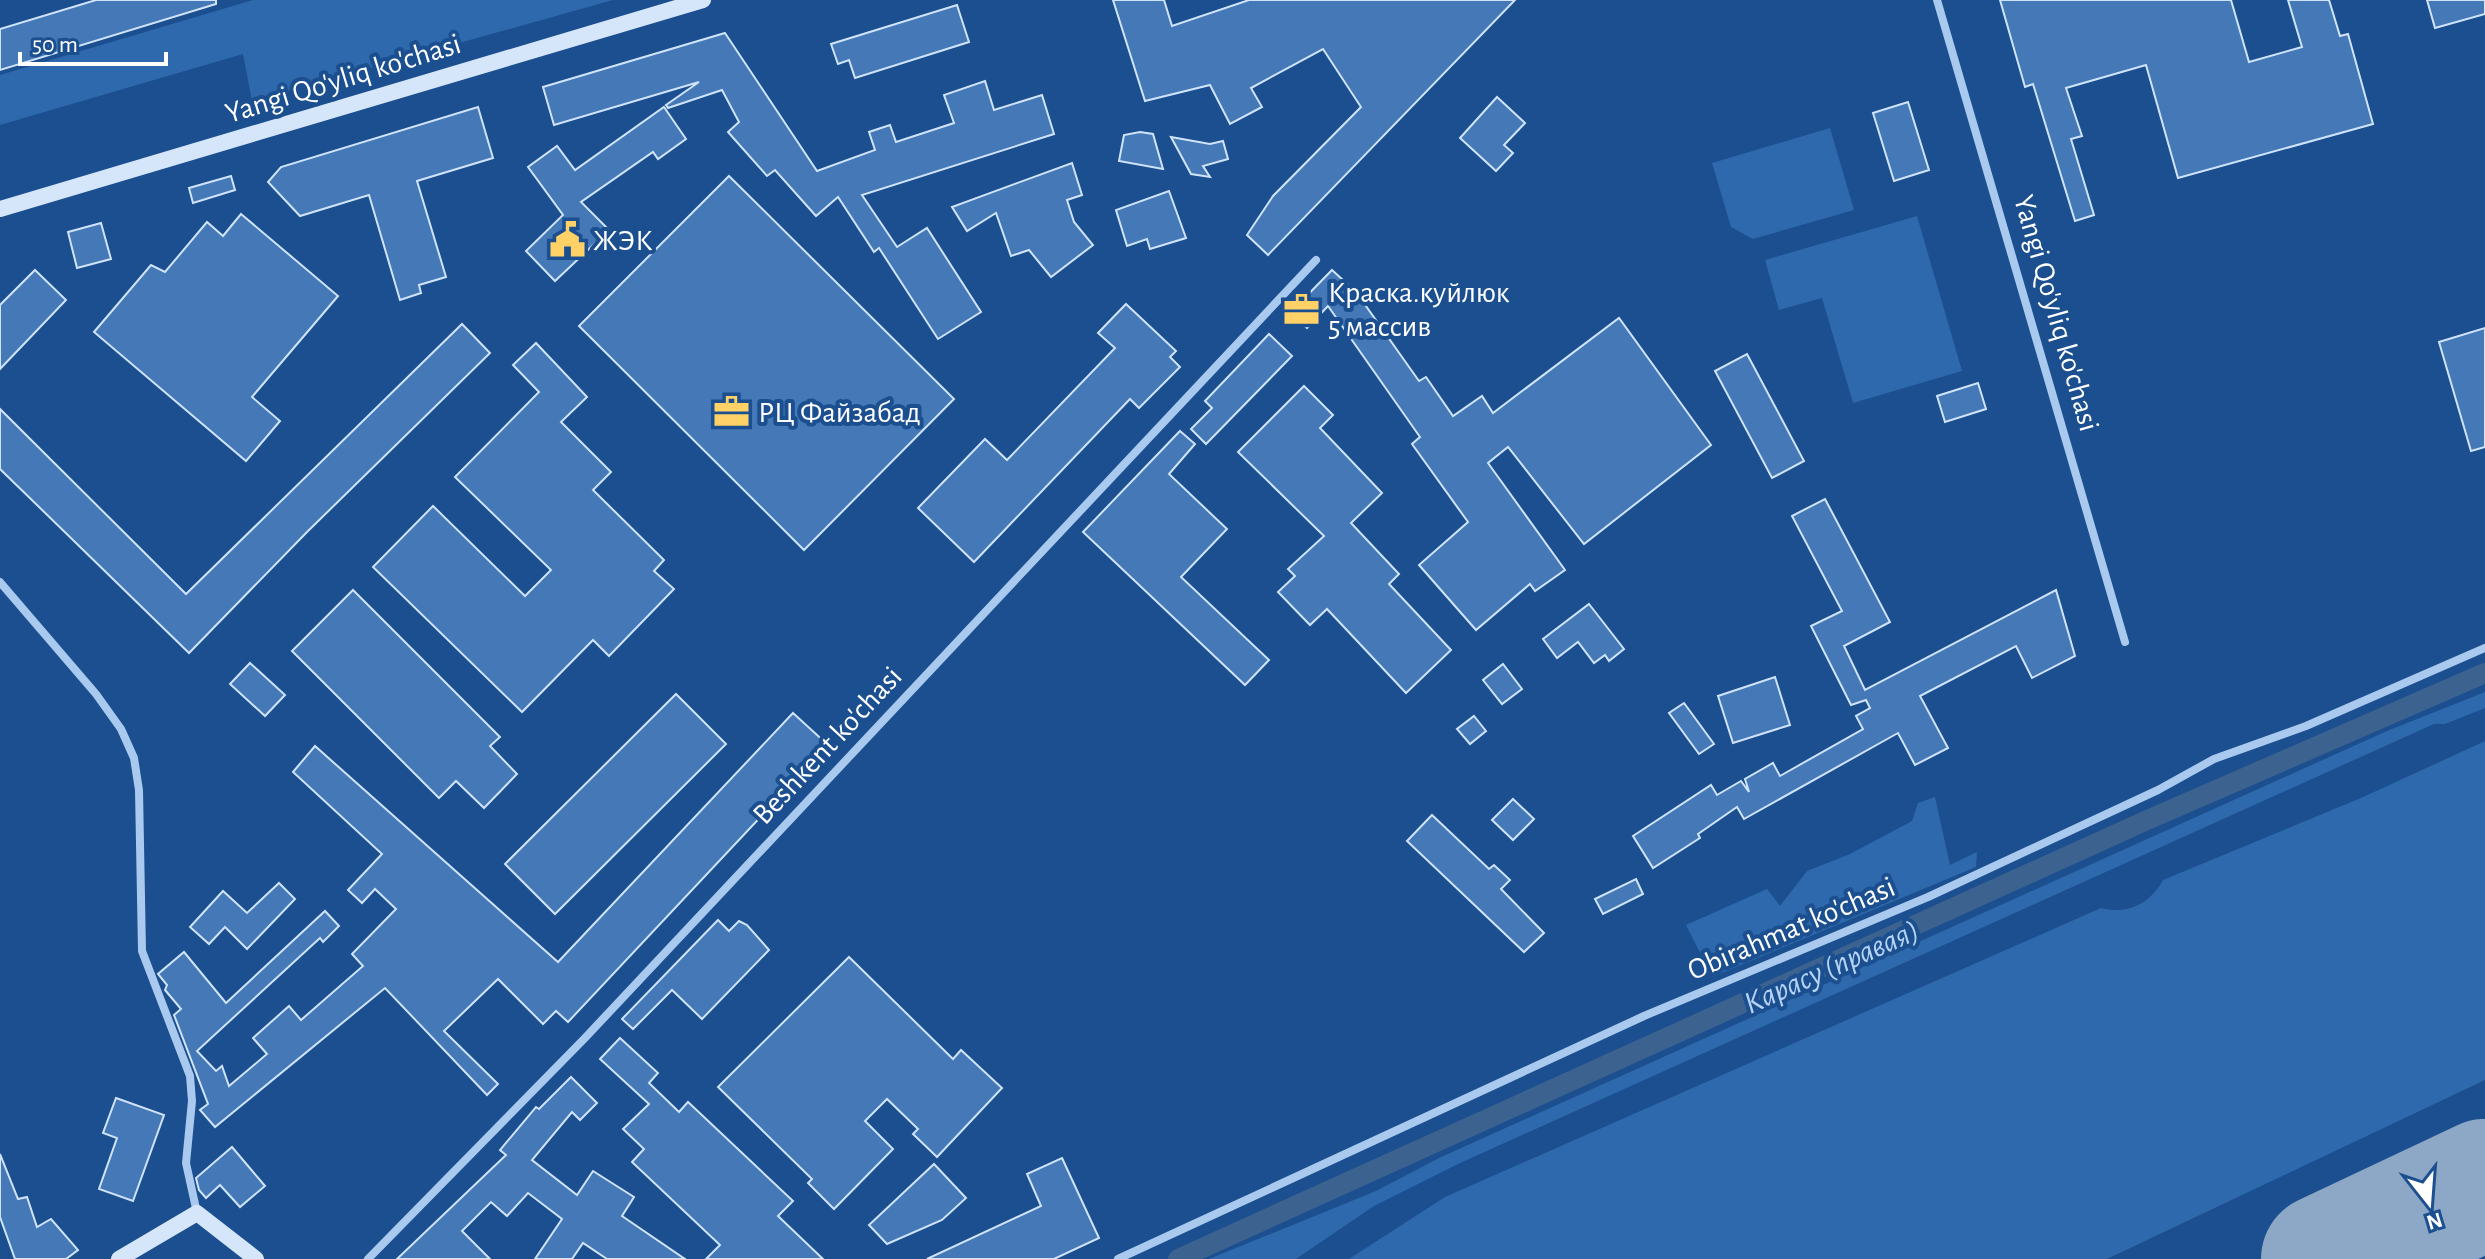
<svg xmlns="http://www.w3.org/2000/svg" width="2485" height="1259" font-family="'Alegreya Sans',sans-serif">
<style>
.green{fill:#2e69ad}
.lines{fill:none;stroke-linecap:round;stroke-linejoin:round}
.canal{stroke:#3c6290;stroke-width:20}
.runway{stroke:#8da7c7;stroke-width:130}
.building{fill:#4478b7;stroke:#cfe3fa;stroke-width:2}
.street{stroke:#a9c9ee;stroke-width:8}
.secondary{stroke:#d6e6fa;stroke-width:16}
.labels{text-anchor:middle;stroke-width:8;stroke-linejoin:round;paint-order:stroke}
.street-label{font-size:30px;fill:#fff;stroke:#1b4f8f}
.poi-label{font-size:30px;fill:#fff;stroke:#1b4f8f;text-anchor:start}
.water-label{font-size:32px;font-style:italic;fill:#b5d3f5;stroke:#1b4f8f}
</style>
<rect width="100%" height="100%" fill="#1b4f8f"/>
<g class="green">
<polygon points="253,0 613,0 252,101 243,54 0,125 0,75"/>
<polygon points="1830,128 1854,210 1753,239 1731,227 1712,163"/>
<polygon points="1917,216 1962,371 1853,403 1822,298 1779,310 1765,260"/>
<polygon points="2485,692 2485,708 2445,724 2434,724 1458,1164 1374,1206 1296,1259 1209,1259 1376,1191 1439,1158 2387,731"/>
<path d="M2485,741V1080L2107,1259H1349L1445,1197L2101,908C2127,915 2150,904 2163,880L2361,798Z"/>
<polygon points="1935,797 1950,865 1977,852 1976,867 1712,977 1686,925 1767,889 1780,906 1807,871 1850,854 1912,821 1918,803"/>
</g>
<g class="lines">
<polyline class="canal" points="1178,1259 2145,821 2485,673"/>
<polyline class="runway" points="2326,1259 2485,1184"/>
</g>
<g class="building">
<polygon points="96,0 216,0 216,4 0,70 0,29"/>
<polygon points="1113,0 1164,0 1172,26 1249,0 1515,0 1268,255 1247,235 1273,196 1361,107 1323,49 1251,88 1262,107 1230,124 1210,85 1145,101"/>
<polygon points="2000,0 2231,0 2249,62 2302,47 2288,0 2329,0 2340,36 2348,34 2373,124 2178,178 2146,65 2066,88 2082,136 2071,139 2094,215 2075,221 2033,84 2025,87"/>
<polygon points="2427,0 2485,0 2485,14 2435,28"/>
<polygon points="957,5 969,42 855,78 849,60 838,64 831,44"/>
<polygon points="725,33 817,171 875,150 869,132 890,125 896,142 954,123 944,95 985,81 994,110 1042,95 1054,134 862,195 897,247 927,228 981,312 938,339 879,248 874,252 838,197 816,216 775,170 767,176 728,132 739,122 722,90 668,108 666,105 699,82 554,125 543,87"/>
<polygon points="1497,97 1525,123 1504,145 1513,153 1496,171 1460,138"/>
<polygon points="1908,102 1929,170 1894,181 1873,113"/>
<polygon points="478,107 493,158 417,181 446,277 419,285 421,293 400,300 369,195 300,216 268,182 281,167"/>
<polygon points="664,107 686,139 658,159 653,152 581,202 609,230 555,281 526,251 563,215 528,167 557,146 575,170"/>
<polygon points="1140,132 1153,134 1163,169 1119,161 1124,135"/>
<polygon points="1171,137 1210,144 1223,141 1228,159 1203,166 1210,177 1191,174"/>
<polygon points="1072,163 1082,195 1067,200 1074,222 1093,245 1051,277 1029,250 1011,256 996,213 967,231 952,207"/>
<polygon points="231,176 235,190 193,203 189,188"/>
<polygon points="729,176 954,399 804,550 579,326"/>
<polygon points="1169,191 1186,238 1150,249 1147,239 1127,246 1116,210"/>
<polygon points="241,214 338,296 252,397 280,421 246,461 94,332 151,265 165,272 207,222 223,236"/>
<polygon points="101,223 111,259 77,268 68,232"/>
<polygon points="35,270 66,300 0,369 0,305"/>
<polygon points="1332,270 1356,292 1419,381 1426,377 1453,416 1482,396 1493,413 1619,318 1711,445 1584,544 1508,447 1488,463 1565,570 1535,591 1530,584 1476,630 1419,565 1468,522 1412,444 1420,437 1328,306 1307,328 1291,312"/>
<polygon points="1126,304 1176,351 1170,357 1180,367 1139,408 1130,399 974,562 918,508 985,439 1007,460 1115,348 1098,333"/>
<polygon points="462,324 490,353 307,532 189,653 0,469 0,409 186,594"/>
<polygon points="2485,328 2485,447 2471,451 2439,342"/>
<polygon points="1269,334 1292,356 1206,444 1191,429 1212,408 1205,401"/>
<polygon points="536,343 587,397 561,422 611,472 593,490 664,560 654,571 674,589 609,656 593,640 522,712 373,567 433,506 525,596 551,570 455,477 539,392 513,365"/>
<polygon points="1747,354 1804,461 1772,478 1715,371"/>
<polygon points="1978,383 1986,409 1945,422 1937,396"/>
<polygon points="1304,386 1333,415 1320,428 1382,493 1351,523 1399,574 1389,584 1451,650 1406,693 1327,609 1310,625 1278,592 1295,576 1288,569 1324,536 1238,452"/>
<polygon points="1180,431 1195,444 1169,474 1227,529 1181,577 1269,660 1245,685 1083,532"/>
<polygon points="1825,499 1890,622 1844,646 1865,690 2056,590 2075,656 2032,678 2016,646 1920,696 1948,748 1915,765 1898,733 1744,819 1737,807 1698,834 1700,838 1653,868 1633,836 1711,785 1717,795 1741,781 1749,792 1745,779 1773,763 1780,776 1863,729 1856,716 1870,708 1866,700 1851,705 1811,626 1842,611 1792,516"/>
<polygon points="353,590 500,737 490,746 517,774 484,808 456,781 439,798 292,651"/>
<polygon points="1589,604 1624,649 1609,661 1605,655 1594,663 1578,642 1557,658 1543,639"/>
<polygon points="250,663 285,695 265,716 230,684"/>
<polygon points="1503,664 1522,689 1502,704 1483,680"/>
<polygon points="1775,677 1790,725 1733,743 1718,696"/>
<polygon points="676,694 726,744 555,914 505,864"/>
<polygon points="1684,703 1714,744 1699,754 1669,713"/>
<polygon points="793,713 828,745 568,1022 556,1011 543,1024 498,979 444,1031 498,1084 487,1095 385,988 215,1127 200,1110 208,1104 174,1015 181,1009 165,990 167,985 158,974 184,952 226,1003 325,911 339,926 323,942 320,938 197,1051 216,1071 222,1066 229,1086 267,1054 253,1038 289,1006 301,1020 363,966 352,954 396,909 375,889 362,903 348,890 382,854 293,772 315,746 558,962"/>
<polygon points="1474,716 1486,731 1470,744 1457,729"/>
<polygon points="1513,799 1534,819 1513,840 1492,820"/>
<polygon points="1432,815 1489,869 1494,865 1510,880 1501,889 1544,933 1524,952 1407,841"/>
<polygon points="1636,879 1643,894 1603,914 1595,899"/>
<polygon points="279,883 295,899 247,949 225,927 209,944 190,927 223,891 247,913"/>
<polygon points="718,920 729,931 739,921 747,925 769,950 702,1019 672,990 633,1029 622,1019"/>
<polygon points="849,957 953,1059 961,1050 1002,1088 937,1157 913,1134 918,1129 887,1099 865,1121 893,1149 834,1209 808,1183 812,1179 718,1087"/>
<polygon points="620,1038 658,1073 649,1083 679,1112 688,1102 793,1201 778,1216 823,1259 706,1259 720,1245 632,1162 644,1149 623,1129 649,1104 600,1059"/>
<polygon points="571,1077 597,1103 580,1120 572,1112 532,1160 577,1195 593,1171 634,1197 622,1216 685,1259 607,1259 583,1243 572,1259 535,1259 562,1219 528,1193 507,1216 491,1202 462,1231 490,1259 397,1259 506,1155 500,1150 536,1107 539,1109"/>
<polygon points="116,1098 164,1115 133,1201 99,1189 117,1138 103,1133"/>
<polygon points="232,1147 265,1186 240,1207 220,1185 206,1198 199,1190 196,1178"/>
<polygon points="0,1154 18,1199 27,1197 37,1227 51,1219 78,1250 66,1259 15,1259 0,1217"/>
<polygon points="1062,1158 1099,1238 1054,1259 927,1259 1041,1206 1027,1174"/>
<polygon points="934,1164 966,1198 942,1220 887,1244 869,1225"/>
</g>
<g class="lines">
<g class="street">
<polyline points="1937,0 2125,642"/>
<polyline points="0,582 96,694 121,729 134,758 139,790 142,951 190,1076 192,1101 186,1163 197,1213"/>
<polyline points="368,1259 584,1039 1316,260"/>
<polyline points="1118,1259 1644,1016 1928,897 2158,790 2214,759 2306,726 2485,648"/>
</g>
<g class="secondary">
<polyline points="0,209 703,0"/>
<polyline points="119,1259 197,1213 256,1259"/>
</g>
</g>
<defs>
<symbol id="civic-bare" viewBox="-9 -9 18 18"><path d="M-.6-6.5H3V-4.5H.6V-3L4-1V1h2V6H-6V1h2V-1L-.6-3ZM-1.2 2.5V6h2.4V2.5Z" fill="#ffd166" stroke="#1b4f8f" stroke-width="2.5" paint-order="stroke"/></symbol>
<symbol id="office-bare" viewBox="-9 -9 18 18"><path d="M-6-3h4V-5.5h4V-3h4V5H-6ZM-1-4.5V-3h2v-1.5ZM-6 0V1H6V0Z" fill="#ffd166" stroke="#1b4f8f" stroke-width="2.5" paint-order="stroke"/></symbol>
</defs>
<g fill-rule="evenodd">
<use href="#civic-bare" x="542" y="214" width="51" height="51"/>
<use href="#office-bare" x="1276" y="284" width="51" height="51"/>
<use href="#office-bare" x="706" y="386" width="51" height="51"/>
</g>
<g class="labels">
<g class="street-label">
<text transform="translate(343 78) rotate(-17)" y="10">Yangi Qo'yliq ko'chasi</text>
<text transform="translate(2057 313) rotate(74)" y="10">Yangi Qo'yliq ko'chasi</text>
<text transform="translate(827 745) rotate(-47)" y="10">Beshkent ko'chasi</text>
<text transform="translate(1791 928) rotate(-23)" y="10">Obirahmat ko'chasi</text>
</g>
<g class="poi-label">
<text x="593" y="250">ЖЭК</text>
<text x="1328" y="302">Краска.куйлюк<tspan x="1328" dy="34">5 массив</tspan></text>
<text x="758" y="422">РЦ Файзабад</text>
</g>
<g class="water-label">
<text transform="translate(1831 966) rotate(-24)" y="11">Карасу (правая)</text>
</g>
</g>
<g transform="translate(2429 1203) rotate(163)" stroke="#1b4f8f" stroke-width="6" paint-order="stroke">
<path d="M0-6L14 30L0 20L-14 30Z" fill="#ffffff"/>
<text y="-12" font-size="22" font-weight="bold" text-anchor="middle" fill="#ffffff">N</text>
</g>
<path d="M20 52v12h146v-12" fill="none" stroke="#ffffff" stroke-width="4"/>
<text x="32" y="52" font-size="24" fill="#ffffff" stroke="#1b4f8f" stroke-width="6" paint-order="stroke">50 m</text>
</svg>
